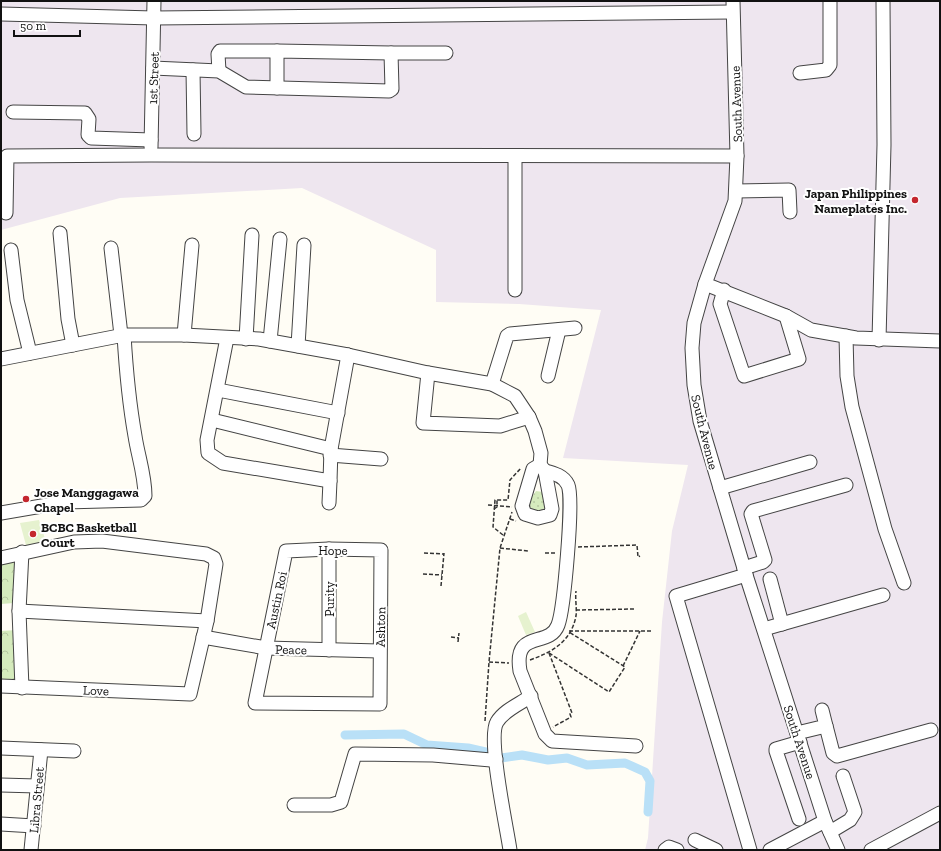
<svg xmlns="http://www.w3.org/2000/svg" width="941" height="851" font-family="'Zilla Slab',serif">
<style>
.industrial{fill:#eee6ef}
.grass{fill:url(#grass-dots)}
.park{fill:url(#park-crowns)}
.pitch{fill:#e6f2cf}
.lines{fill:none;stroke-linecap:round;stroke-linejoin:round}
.canal{stroke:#b9e0f7;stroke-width:9}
.minor-casing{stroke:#444;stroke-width:15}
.path{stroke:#333;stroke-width:1.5;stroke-dasharray:4 2;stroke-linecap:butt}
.minor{stroke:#fff;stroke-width:13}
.poi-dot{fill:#c4262e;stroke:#fff;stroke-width:1.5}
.labels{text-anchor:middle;stroke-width:4;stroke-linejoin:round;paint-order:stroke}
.street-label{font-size:13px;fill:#111;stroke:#fff}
.poi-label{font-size:13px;font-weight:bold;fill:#111;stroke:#fff;text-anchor:start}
</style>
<defs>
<pattern id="grass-dots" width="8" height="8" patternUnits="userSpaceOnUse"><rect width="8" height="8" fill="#d5ebbd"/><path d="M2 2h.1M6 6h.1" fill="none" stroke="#b6c8a1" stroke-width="1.8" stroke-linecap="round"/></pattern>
<pattern id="park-crowns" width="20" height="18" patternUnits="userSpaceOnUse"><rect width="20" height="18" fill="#d5ebbd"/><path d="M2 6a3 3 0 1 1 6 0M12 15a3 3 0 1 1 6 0" fill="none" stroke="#b6c8a1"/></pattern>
</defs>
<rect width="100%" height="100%" fill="#fffdf5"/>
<polygon class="industrial" points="1,1 940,1 940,850 645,850 648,838 662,622 672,531 688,465 563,458 601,310 519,304 436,302 436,250 302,188 120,198 1,230"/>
<polygon class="grass" points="536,491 543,492 547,506 537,514 527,504"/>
<g class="park">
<polygon points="18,556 14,603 1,604 1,561"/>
<polygon points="17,630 18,680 1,679 1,631"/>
</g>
<g class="pitch">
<polygon points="39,520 47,545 27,549 20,523"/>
<polygon points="526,612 535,632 526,635 518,616"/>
</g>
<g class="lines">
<g class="canal">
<polyline points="345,735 404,734 427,745 468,748 490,753"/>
<polyline points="501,758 522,755 548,760 567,758 587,765 625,763 645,772 650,781 648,812"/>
</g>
<defs>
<g id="minor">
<polyline points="733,1 737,156 735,201 705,284 694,323 692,348 694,385 700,421 746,575 825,821 838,850"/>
<polyline points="1,14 154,18 732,12"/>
<polyline points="153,68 219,71 246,87 389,91 392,89 391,53 446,53"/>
<polyline points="193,70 194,134"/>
<polyline points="219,71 218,54 220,51 277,51"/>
<polyline points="800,73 826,70 830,65 830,1"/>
<polyline points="277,88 277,51 391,53"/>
<polyline points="13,112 85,113 89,119 88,135 91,138 151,140"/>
<polyline points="151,147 154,1"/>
<polyline points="515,156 515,290"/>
<polyline points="736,191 789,190 790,212"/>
<polyline points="6,213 7,156 151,155 737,156"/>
<polyline points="60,233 68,319 73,345"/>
<polyline points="111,248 121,335"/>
<polyline points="11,250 17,300 30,353"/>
<polyline points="705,284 786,316 811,330 856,338 940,341"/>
<polyline points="724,290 720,304 744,376 799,359 786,316"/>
<polyline points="184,335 192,245"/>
<polyline points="846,336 847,376 852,407 885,529 904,583"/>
<polyline points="227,338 207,440 208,453 223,463 330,481 331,449 348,355"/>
<polyline points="246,339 252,235"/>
<polyline points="879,340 884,145 883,1"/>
<polyline points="270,341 280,239"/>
<polyline points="298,346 304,245"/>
<polyline points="1,359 124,335 184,335 259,339 348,355 428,373 492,384 515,396 529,417 535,431 541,453 540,465"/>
<polyline points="428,373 423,423 500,426 529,417"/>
<polyline points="548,376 559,330"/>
<polyline points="492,384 507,336 510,334 575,328"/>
<polyline points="218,390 338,413"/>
<polyline points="212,420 331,449"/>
<polyline points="330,455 381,459"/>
<polygon points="540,465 545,471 552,509 550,515 538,518 525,514 522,506 533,469"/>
<path d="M545,471C554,473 564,476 568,485C574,499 564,609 558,625C549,649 513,628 520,671L545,734L552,741L636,746"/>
<polyline points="720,488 810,462"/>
<polyline points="329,503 330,481"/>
<path d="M1,513L65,502L141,500L145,496C145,475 138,456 135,436C129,402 126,369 124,335"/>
<polygon points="329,549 381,550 380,704 255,703 286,551"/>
<polyline points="22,552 19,611 22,688"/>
<polyline points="1,558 74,542 102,541 206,554 214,558 216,564 207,621 190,694 1,686"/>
<polyline points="744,568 763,562 765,560 751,514 753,511 846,485"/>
<polyline points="746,575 676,596 750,850"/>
<polyline points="770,579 782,624"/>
<polyline points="19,611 207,621"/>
<polyline points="764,629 883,595"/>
<polyline points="203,637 266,648 379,651"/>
<polyline points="329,650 329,549"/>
<polyline points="826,726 833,753 837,756 931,730"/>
<polyline points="797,733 826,726 822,710"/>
<polyline points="1,748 74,751"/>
<polyline points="1,785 37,786"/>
<polyline points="294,805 331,805 341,802 355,754 433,755 491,760 496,759"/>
<polyline points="799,819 776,751 776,749 800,742"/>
<polyline points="1,824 34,826"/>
<polyline points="830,832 850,820 855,812 843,776"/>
<polyline points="695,840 716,850"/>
<polyline points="31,850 41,750"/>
<path d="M510,850C507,828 487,738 497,722C504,710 520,704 531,696"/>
<polyline points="665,850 669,847 677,850"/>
<polyline points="770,850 825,821"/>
<polyline points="871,850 940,813"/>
</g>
</defs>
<use href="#minor" class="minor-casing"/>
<g class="path">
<polyline points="488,505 512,507"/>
<polyline points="494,509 497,507 497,499"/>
<polyline points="510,519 516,521"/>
<polyline points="503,535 493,527 495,500 508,500 510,480 521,468"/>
<polyline points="578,547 637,545 638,557 640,556"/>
<polyline points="500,548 528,551"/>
<polyline points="424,553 444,554"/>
<polyline points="545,553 556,553"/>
<polyline points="423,574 442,575"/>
<polyline points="441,586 444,553"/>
<polyline points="576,610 635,609"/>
<polyline points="569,631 652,631"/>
<polyline points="451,637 459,638"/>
<polyline points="458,642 459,633"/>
<polyline points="549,653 609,692 625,667 569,632"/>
<polyline points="549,653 572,713 570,714 571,717 553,727"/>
<path d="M530,660C552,652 571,642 576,616C577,609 575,599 576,591"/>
<polyline points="489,662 509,663"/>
<polyline points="623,666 640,631"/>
<polyline points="485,721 489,662 500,548 512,512"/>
</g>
<use href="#minor" class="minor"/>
</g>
<g class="poi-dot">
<circle cx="915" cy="200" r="4"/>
<circle cx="26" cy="499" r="4"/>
<circle cx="33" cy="534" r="4"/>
</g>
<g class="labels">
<g class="street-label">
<text transform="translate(153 78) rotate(-88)" y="5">1st Street</text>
<text transform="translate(736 104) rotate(-92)" y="5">South Avenue</text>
<text transform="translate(705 432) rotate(76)" y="5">South Avenue</text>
<text x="333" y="555">Hope</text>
<text transform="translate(329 599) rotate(-90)" y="5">Purity</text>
<text transform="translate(276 600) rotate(-78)" y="5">Austin Roi</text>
<text transform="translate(380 627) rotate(-89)" y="5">Ashton</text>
<text transform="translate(291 649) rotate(1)" y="5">Peace</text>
<text transform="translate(96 690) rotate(2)" y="5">Love</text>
<text transform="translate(800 742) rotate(72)" y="5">South Avenue</text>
<text transform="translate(36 800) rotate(-85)" y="5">Libra Street</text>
</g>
<g class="poi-label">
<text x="907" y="198" text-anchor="end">Japan Philippines<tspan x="907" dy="15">Nameplates Inc.</tspan></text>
<text x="34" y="497">Jose Manggagawa<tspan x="34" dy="15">Chapel</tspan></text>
<text x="41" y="532">BCBC Basketball<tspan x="41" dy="15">Court</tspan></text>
</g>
</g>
<rect width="941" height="851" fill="none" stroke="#111111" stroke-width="4"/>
<path d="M14 30v6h66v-6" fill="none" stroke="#111111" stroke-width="2"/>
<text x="20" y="30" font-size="12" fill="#111111" stroke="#ffffff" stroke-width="3" paint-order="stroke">50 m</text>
</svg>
